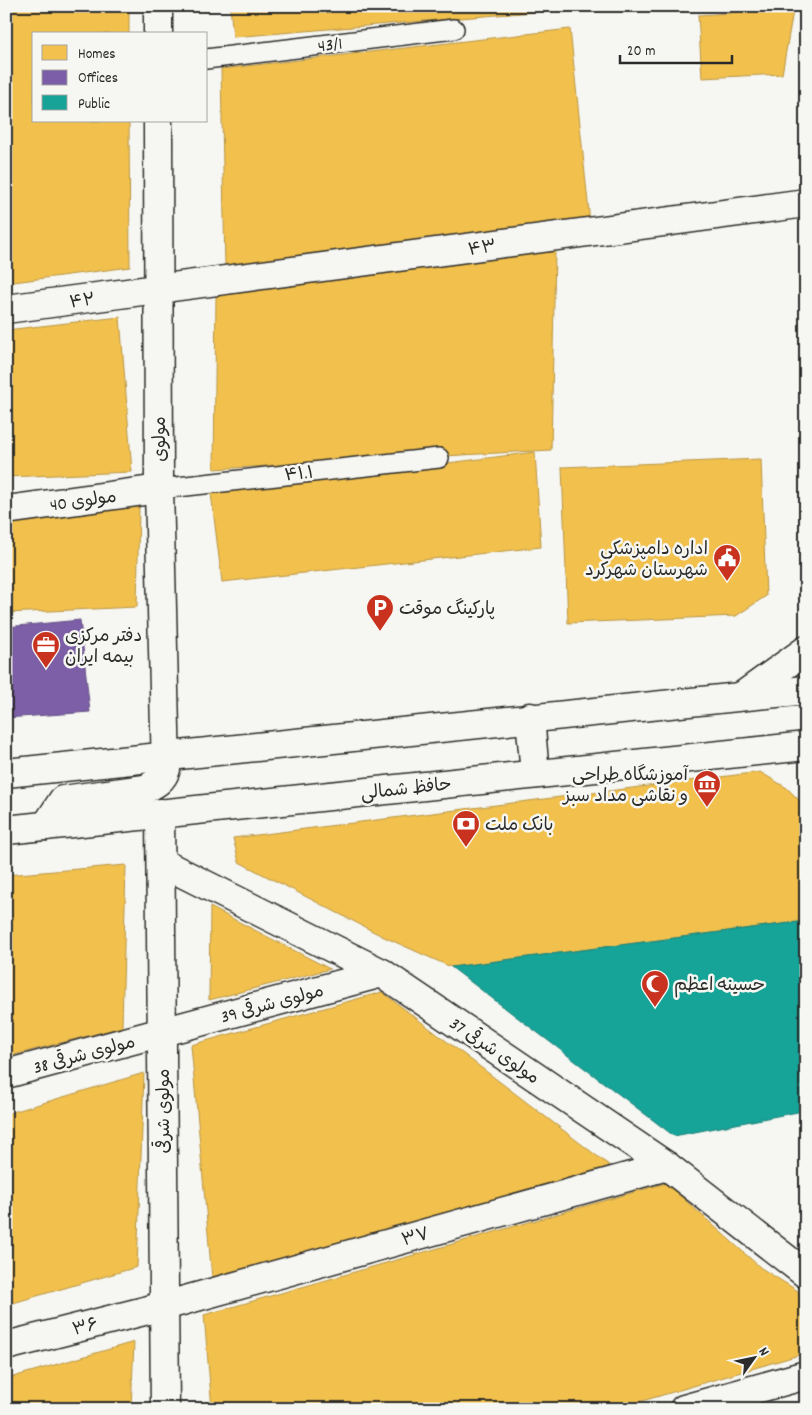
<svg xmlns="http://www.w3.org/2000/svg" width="812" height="1415" font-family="Dekko,'Playpen Sans Arabic',sans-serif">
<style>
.homes{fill:#f2c14e;stroke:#b69444}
.offices{fill:#7b5ea7;stroke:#634f82}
.public{fill:#17a398;stroke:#1d7f77}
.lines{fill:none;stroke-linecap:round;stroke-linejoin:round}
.service-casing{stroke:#2b2b2b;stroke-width:22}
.minor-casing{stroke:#2b2b2b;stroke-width:31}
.secondary-casing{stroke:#2b2b2b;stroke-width:31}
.service{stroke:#f6f6f2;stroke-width:19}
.minor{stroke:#f6f6f2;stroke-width:28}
.secondary{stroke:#f6f6f2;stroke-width:28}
.labels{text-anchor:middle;stroke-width:5;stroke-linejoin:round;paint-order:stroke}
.street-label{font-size:18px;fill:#2b2b2b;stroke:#f6f6f2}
.poi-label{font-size:18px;fill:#2b2b2b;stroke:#f6f6f2;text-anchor:start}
</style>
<rect width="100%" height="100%" fill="#f6f6f2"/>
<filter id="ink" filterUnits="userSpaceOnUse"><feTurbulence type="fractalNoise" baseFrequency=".02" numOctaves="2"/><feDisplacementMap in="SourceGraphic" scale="10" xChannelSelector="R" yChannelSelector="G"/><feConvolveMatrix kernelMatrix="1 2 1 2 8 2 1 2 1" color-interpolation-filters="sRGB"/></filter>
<g filter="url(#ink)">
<g class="homes">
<polygon points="6,6 129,6 129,34 34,34 34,121 129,121 130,267 6,283"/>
<polygon points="230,6 532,6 533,12 233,37"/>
<polygon points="730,6 806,6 806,9 793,11 782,74 702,78 698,15 731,13"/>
<polygon points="570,29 590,222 225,267 221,69"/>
<polygon points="555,251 551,450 214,469 216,296"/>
<polygon points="120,317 132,472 6,477 6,330"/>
<polygon points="535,452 541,547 222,582 211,493"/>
<polygon points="761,459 766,596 736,616 568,623 562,467"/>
<polygon points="139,506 137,607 6,613 6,521"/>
<polygon points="760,772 787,788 803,804 805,921 451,967 384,937 239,862 233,838"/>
<polygon points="126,865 122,1027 6,1057 6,875"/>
<polygon points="210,907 330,969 209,1000"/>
<polygon points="382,992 614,1169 212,1278 191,1045"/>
<polygon points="144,1073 137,1267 6,1305 6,1114"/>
<polygon points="666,1183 761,1268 798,1291 806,1314 806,1353 615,1409 212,1409 204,1315"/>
<polygon points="134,1342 131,1409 6,1409 6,1379"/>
</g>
<polygon class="offices" points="80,620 90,712 6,718 6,627"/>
<polygon class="public" points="805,921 803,1111 674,1136 451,967"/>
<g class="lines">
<defs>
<g id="service">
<polyline points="206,59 454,29"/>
<polyline points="159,489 439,458"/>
</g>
<g id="minor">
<polyline points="6,309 806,203"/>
<polyline points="6,510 159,489"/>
<polyline points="162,863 382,973 667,1166 806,1274"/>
<polyline points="6,1074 382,973"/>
<polyline points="6,1346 164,1306 667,1166"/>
<polyline points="684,1409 806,1375"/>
</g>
<g id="secondary">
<polyline points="158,6 158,34"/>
<polyline points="742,696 806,650"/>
<polyline points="530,717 535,774"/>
<polyline points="6,773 806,690"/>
<polyline points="160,813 165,1409"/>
<path d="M46,826L63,800L145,789C155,784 163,780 166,769L159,489L158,121"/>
<polyline points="6,830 806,746"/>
</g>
</defs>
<use href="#service" class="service-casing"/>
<use href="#minor" class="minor-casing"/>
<use href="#secondary" class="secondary-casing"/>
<use href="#service" class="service"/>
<use href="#minor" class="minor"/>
<use href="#secondary" class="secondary"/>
</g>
</g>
<defs>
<symbol id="civic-pin" viewBox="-11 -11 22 30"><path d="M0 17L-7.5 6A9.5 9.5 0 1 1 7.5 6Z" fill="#c8321e" stroke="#f6f6f2"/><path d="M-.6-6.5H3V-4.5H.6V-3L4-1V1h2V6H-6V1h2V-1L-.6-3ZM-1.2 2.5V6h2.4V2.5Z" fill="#fff"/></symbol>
<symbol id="parking-pin" viewBox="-11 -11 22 30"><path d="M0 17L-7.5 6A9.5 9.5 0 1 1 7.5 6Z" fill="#c8321e" stroke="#f6f6f2"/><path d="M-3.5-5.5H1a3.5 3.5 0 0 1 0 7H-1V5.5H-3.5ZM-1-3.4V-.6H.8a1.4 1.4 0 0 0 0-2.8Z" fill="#fff"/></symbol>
<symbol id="office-pin" viewBox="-11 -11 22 30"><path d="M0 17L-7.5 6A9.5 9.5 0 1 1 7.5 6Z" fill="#c8321e" stroke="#f6f6f2"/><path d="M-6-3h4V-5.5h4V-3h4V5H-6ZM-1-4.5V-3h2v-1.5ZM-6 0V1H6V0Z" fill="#fff"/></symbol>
<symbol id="museum-pin" viewBox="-11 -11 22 30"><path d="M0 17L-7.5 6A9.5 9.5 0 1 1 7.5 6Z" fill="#c8321e" stroke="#f6f6f2"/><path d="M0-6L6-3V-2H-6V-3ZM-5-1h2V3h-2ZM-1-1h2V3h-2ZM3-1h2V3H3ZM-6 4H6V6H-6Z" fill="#fff"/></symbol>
<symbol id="bank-pin" viewBox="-11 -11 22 30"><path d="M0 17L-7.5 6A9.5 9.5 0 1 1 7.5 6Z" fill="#c8321e" stroke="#f6f6f2"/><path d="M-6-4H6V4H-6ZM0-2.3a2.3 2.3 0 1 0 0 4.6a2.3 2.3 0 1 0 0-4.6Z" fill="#fff"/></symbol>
<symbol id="mosque-pin" viewBox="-11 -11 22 30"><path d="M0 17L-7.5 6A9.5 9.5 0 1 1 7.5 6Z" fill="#c8321e" stroke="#f6f6f2"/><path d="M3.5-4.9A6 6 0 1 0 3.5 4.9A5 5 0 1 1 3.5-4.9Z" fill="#fff"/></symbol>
</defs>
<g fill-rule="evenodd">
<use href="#civic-pin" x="711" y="542" width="32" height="43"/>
<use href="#parking-pin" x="364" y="592" width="32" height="43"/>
<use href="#office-pin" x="30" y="629" width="32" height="43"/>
<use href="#museum-pin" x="691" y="768" width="32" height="43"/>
<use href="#bank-pin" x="450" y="808" width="32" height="43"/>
<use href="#mosque-pin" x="639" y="968" width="32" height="43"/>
</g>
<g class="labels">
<g class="street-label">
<text transform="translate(330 44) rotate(-7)" y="6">43/1</text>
<text transform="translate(482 247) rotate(-8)" y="6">۴۳</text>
<text transform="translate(82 300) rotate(-7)" y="6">۴۲</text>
<text transform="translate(159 439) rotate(-90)" y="6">مولوی</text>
<text transform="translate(299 473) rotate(-6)" y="6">۴۱.۱</text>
<text transform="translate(83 500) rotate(-8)" y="6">مولوی 40</text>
<text transform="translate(406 788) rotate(-6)" y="6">حافظ شمالی</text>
<text transform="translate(272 1003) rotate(-15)" y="6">مولوی شرقی 39</text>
<text transform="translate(495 1050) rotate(34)" y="6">مولوی شرقی 37</text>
<text transform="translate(84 1054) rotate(-15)" y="6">مولوی شرقی 38</text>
<text transform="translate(163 1111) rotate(-90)" y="6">مولوی شرقی</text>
<text transform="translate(415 1236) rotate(-16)" y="6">۳۷</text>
<text transform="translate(85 1326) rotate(-14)" y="6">۳۶</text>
</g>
<g class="poi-label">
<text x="708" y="554" text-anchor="end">اداره دامپزشکی<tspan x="708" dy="21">شهرستان شهرکرد</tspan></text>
<text x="399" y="614">پارکینگ موقت</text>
<text x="65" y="641">دفتر مرکزی<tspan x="65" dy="21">بیمه ایران</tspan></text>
<text x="688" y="780" text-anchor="end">آموزشگاه طراحی<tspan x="688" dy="21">و نقاشی مداد سبز</tspan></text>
<text x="485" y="830">بانک ملت</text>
<text x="674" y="990">حسینه اعظم</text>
</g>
</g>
<rect width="812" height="1415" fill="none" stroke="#f6f6f2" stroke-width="25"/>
<rect x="12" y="12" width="787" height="1390" fill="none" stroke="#2b2b2b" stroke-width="2" filter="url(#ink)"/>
<rect x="32" y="32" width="175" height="90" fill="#f6f6f2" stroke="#a5a5a2"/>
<rect x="42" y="45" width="25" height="15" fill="#f2c14e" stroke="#a5a5a2"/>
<text x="78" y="58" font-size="15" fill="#2b2b2b">Homes</text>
<rect x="42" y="70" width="25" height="15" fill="#7b5ea7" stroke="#a5a5a2"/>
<text x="78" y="82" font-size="15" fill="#2b2b2b">Offices</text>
<rect x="42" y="95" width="25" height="15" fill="#17a398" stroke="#a5a5a2"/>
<text x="78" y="108" font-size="15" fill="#2b2b2b">Public</text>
<g transform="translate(754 1358) rotate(57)" stroke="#f6f6f2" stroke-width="4" paint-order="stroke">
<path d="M0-4L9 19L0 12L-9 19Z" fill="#2b2b2b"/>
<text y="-8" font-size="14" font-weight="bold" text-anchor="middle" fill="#2b2b2b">N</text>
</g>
<path d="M620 55v8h112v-8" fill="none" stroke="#2b2b2b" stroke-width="2.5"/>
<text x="627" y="55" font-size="15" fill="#2b2b2b" stroke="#f6f6f2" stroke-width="4" paint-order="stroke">20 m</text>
</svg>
